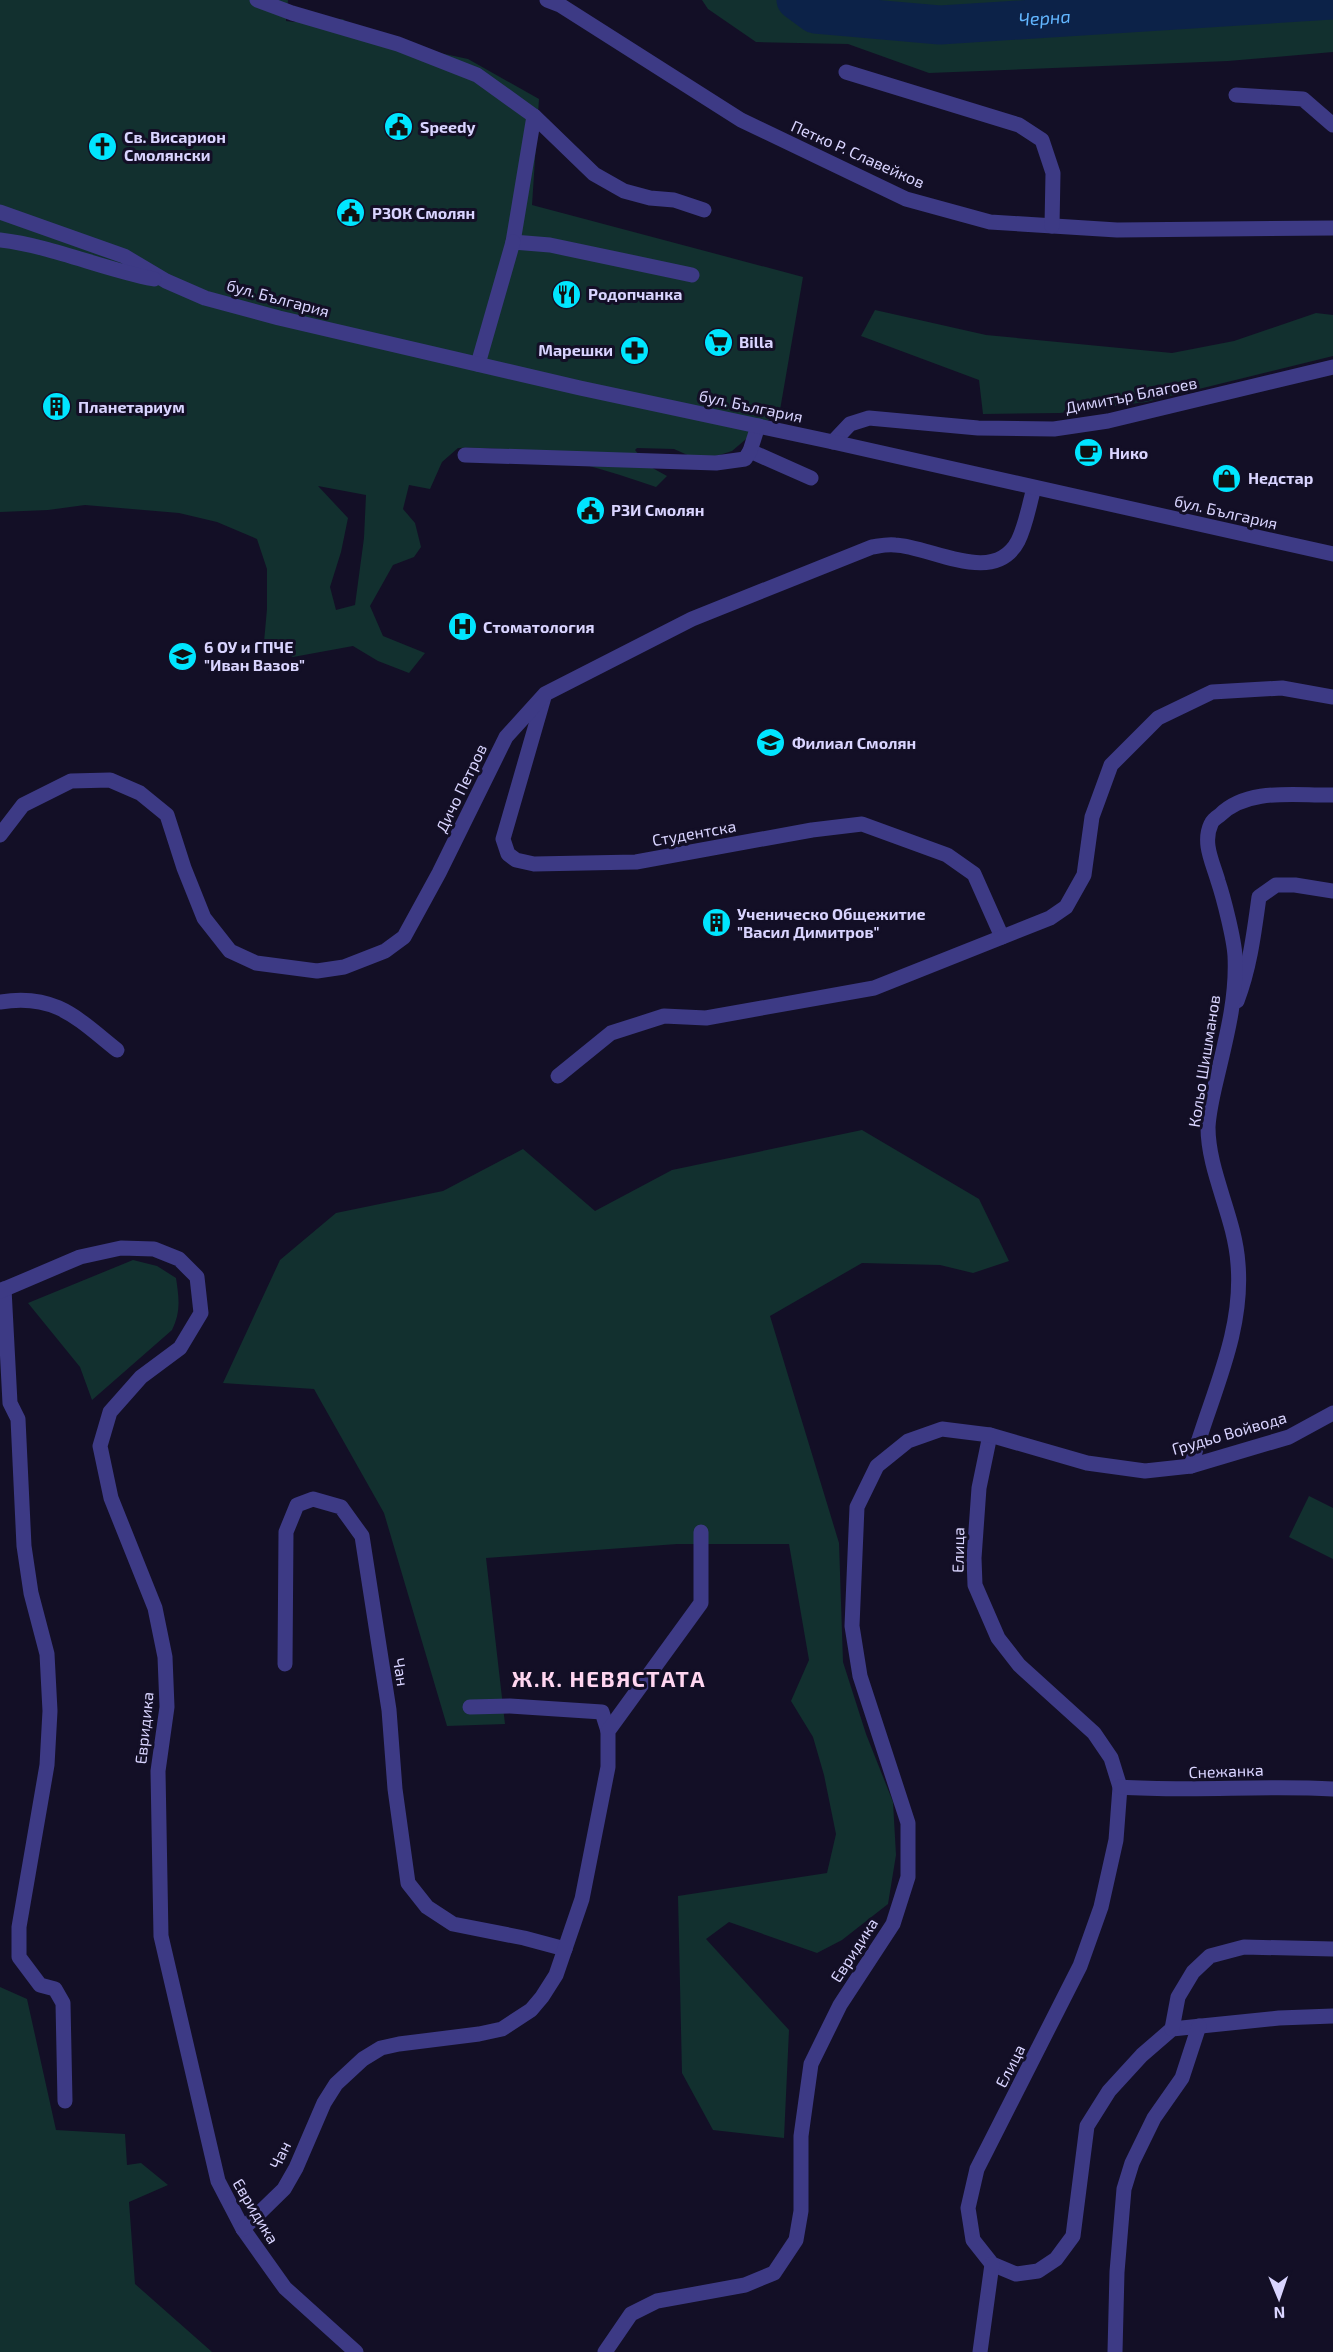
<svg xmlns="http://www.w3.org/2000/svg" width="1333" height="2352" font-family="'Exo 2',sans-serif">
<style>
.green{fill:#12302f;fill-rule:evenodd}
.lines{fill:none;stroke-linecap:round;stroke-linejoin:round}
.river{stroke:#0c2248;stroke-width:39}
.minor{stroke:#3d3a85;stroke-width:15}
.tertiary{stroke:#3d3a85;stroke-width:15}
.labels{text-anchor:middle;stroke-width:6;stroke-linejoin:round;paint-order:stroke}
.poi-label{font-size:16px;font-weight:bold;fill:#d9d4ff;stroke:#130f26;text-anchor:start}
.street-label{font-size:16px;fill:#d9d4ff;stroke:#130f26}
.water-label{font-size:18px;font-style:italic;fill:#62b6ff;stroke:#130f26}
.district-label{font-size:22px;font-weight:bold;letter-spacing:1.5px;fill:#ffd6f0;stroke:#130f26}
</style>
<rect width="100%" height="100%" fill="#130f26"/>
<g class="green">
<path d="M0,0H288L286,21L294,22L343,19L349,26L350,34L468,59L539,99L532,205L803,277L780,410L732,451L701,461L674,449L637,448L635,450L647,465L667,476L656,487C593,465 525,445 458,448L442,462L430,489L409,485L403,509L415,523L421,547L414,557L393,565L370,606L383,636L425,653L409,673L378,661L353,646L293,657L264,642L267,609V569L257,539L217,522L179,513L85,505L48,510L0,512ZM318,486L366,495L364,538L355,605L336,610L330,587L341,552L348,518Z"/>
<polygon points="702,0 1333,0 1333,52 1228,61 929,73 848,44 756,42 708,9"/>
<polygon points="875,310 986,335 1172,353 1234,341 1316,313 1333,315 1333,356 1146,402 1060,413 983,414 979,380 861,336"/>
<polygon points="862,1130 979,1199 1009,1261 973,1273 940,1265 862,1263 770,1316 839,1543 843,1662 866,1734 893,1802 896,1855 888,1904 842,1940 817,1953 729,1922 706,1939 789,2030 784,2138 713,2130 682,2073 678,1896 827,1873 836,1834 824,1775 813,1737 791,1701 809,1660 789,1544 677,1544 486,1558 505,1724 447,1726 384,1513 314,1389 223,1383 280,1260 336,1213 443,1191 523,1149 595,1211 672,1170"/>
<path d="M133,1260L157,1266L176,1278C179,1298 181,1312 172,1330L92,1400L80,1367L28,1303Z"/>
<polygon points="1309,1496 1333,1508 1333,1559 1289,1537"/>
<polygon points="0,1987 27,1999 56,2130 125,2134 127,2165 141,2163 168,2185 129,2202 135,2284 212,2352 0,2352"/>
</g>
<g class="lines">
<path class="river" id="s1" d="M796,0L815,14L940,25L1333,0"/>
<g class="minor">
<polyline points="257,0 292,13 398,44 477,75 534,116 513,242 550,245 692,275"/>
<polyline points="547,0 560,5 741,120 906,199 990,222 1117,230 1333,228"/>
<polyline points="846,72 1019,125 1042,140 1053,173 1052,226"/>
<polyline points="1236,95 1303,99 1333,125"/>
<polyline points="534,116 594,174 624,191 650,198 674,200 704,210"/>
<polyline points="478,364 513,242"/>
<polyline points="833,442 850,424 869,418 978,428 1054,429 1108,421 1333,367"/>
<polyline points="750,451 811,478"/>
<polyline points="465,455 716,463 745,459 750,451 758,426"/>
<polyline points="544,697 503,839 508,854 516,860 534,864 636,862 812,830 862,824 947,855 974,874 1002,937"/>
<path d="M0,835L23,805L71,781L110,780L140,793L167,815L184,868L204,918L230,951L256,963L317,971L344,967L385,951L404,937L439,873L506,737L545,694L692,619L872,547C879,546 887,544 895,545C930,546 994,587 1018,541C1026,525 1029,505 1034,488"/>
<path d="M1237,1001C1250,967 1254,933 1259,897L1276,885H1295L1333,891"/>
<path d="M0,1002C55,993 77,1018 117,1050"/>
<polyline points="558,1076 611,1033 664,1016 706,1018 874,988 1050,918 1066,907 1084,875 1092,817 1111,765 1158,718 1212,692 1282,688 1333,697"/>
<polyline points="4,1289 10,1403 18,1419 24,1546 31,1593 47,1654 50,1711 47,1765 19,1927 19,1957 40,1985 55,1989 63,2003 65,2101"/>
<polyline points="0,1291 80,1257 121,1248 154,1249 179,1259 197,1277 201,1313 180,1348 141,1377 110,1412 100,1446 111,1498 155,1608 165,1657 167,1707 158,1771 161,1936 218,2181 243,2229 285,2288 356,2352"/>
<polyline points="990,1435 979,1488 974,1558 975,1585 998,1638 1019,1665 1094,1733 1111,1758 1120,1787 1116,1840 1101,1907 1080,1966 977,2169 968,2208 973,2240 992,2264 1016,2274 1038,2271 1056,2259 1073,2236 1087,2126 1109,2091 1142,2055 1172,2029 1279,2018 1333,2016"/>
<path d="M1191,1466C1209,1399 1244,1335 1238,1264C1235,1217 1208,1172 1208,1127C1209,1109 1214,1090 1218,1073C1227,1035 1237,996 1235,956C1234,939 1224,899 1218,881C1213,863 1202,843 1211,824C1212,821 1217,817 1220,815C1248,787 1297,796 1333,795"/>
<polyline points="285,1664 286,1532 297,1505 313,1499 341,1507 362,1536 389,1710 395,1789 408,1883 427,1907 453,1924 524,1938 565,1949"/>
<polyline points="470,1707 510,1706 602,1712 608,1731"/>
<path d="M1120,1787C1191,1792 1262,1785 1333,1789"/>
<polyline points="1172,2029 1178,1997 1193,1972 1210,1956 1244,1947 1333,1949"/>
<polyline points="243,2229 284,2189 296,2168 324,2103 336,2084 363,2059 381,2048 399,2044 479,2034 502,2029 531,2010 542,1997 556,1975 582,1899 608,1767 608,1731 701,1603 701,1532"/>
<polyline points="605,2352 631,2314 657,2301 745,2285 774,2273 796,2240 801,2211 801,2136 811,2064 840,2005 893,1924 908,1877 908,1823 860,1676 852,1626 857,1507 877,1466 908,1441 942,1429 990,1435 1087,1463 1145,1471 1191,1466 1289,1437 1333,1413"/>
<polyline points="980,2352 992,2264"/>
<polyline points="1115,2352 1117,2272 1124,2189 1132,2163 1154,2118 1182,2078 1199,2026"/>
</g>
<g class="tertiary">
<polyline points="0,212 124,256 166,281 205,298 279,318 580,388 833,442 1333,554"/>
<path d="M0,240C52,246 102,269 154,279"/>
</g>
</g>
<defs>
<symbol id="civic-disc" viewBox="-11 -11 22 22"><circle r="9.5" fill="#00e5ff" stroke="#130f26"/><path d="M-.6-6.5H3V-4.5H.6V-3L4-1V1h2V6H-6V1h2V-1L-.6-3ZM-1.2 2.5V6h2.4V2.5Z" fill="#111"/></symbol>
<symbol id="church-disc" viewBox="-11 -11 22 22"><circle r="9.5" fill="#00e5ff" stroke="#130f26"/><path d="M-1.2-6h2.4v3.5h3.3v2.4h-3.3V6h-2.4V-.1h-3.3v-2.4h3.3Z" fill="#111"/></symbol>
<symbol id="restaurant-disc" viewBox="-11 -11 22 22"><circle r="9.5" fill="#00e5ff" stroke="#130f26"/><path d="M-5-6h1v4h1v-4h1v4h1v-4h1v5L-1.5 .5V6h-2V.5L-5-1ZM5-6V6H3V1.5H1.5Q1.5-4 5-6Z" fill="#111"/></symbol>
<symbol id="supermarket-disc" viewBox="-11 -11 22 22"><circle r="9.5" fill="#00e5ff" stroke="#130f26"/><path d="M-6-5.5h2.5l.6 2H6L4.5 2H-2.5L-4.4-4H-6ZM-1.5 3.2a1.3 1.3 0 1 0 .1 0ZM3 3.2a1.3 1.3 0 1 0 .1 0Z" fill="#111"/></symbol>
<symbol id="pharmacy-disc" viewBox="-11 -11 22 22"><circle r="9.5" fill="#00e5ff" stroke="#130f26"/><path d="M-2-6h4v4h4v4h-4v4h-4v-4h-4v-4h4Z" fill="#111"/></symbol>
<symbol id="building-disc" viewBox="-11 -11 22 22"><circle r="9.5" fill="#00e5ff" stroke="#130f26"/><path d="M-4-6H4V6H1V3H-1V6H-4ZM-2.5-4.3h1.7v1.8h-1.7ZM.8-4.3h1.7v1.8H.8ZM-2.5-1h1.7V.8h-1.7ZM.8-1h1.7V.8H.8Z" fill="#111"/></symbol>
<symbol id="cafe-disc" viewBox="-11 -11 22 22"><circle r="9.5" fill="#00e5ff" stroke="#130f26"/><path d="M-5.5-4.5H6V0H3Q3 3.5 0 3.5H-2.5Q-5.5 3.5-5.5 0ZM3-3.2v2h1.7v-2ZM-6 4.5H4V6H-6Z" fill="#111"/></symbol>
<symbol id="shop-disc" viewBox="-11 -11 22 22"><circle r="9.5" fill="#00e5ff" stroke="#130f26"/><path d="M-5-2.5h2.3a2.7 3.5 0 0 1 5.4 0H5L5.5 6h-11ZM-1.5-2.5h3a1.5 2.3 0 0 0-3 0Z" fill="#111"/></symbol>
<symbol id="hospital-disc" viewBox="-11 -11 22 22"><circle r="9.5" fill="#00e5ff" stroke="#130f26"/><path d="M-5-5h3v3.5h4V-5h3V5h-3V1.5h-4V5h-3Z" fill="#111"/></symbol>
<symbol id="school-disc" viewBox="-11 -11 22 22"><circle r="9.5" fill="#00e5ff" stroke="#130f26"/><path d="M0-5L7-2L0 1L-7-2ZM-4 1L0 2.5L4 1V4Q0 6-4 4Z" fill="#111"/></symbol>
<symbol id="university-disc" viewBox="-11 -11 22 22"><circle r="9.5" fill="#00e5ff" stroke="#130f26"/><path d="M0-5L7-2L0 1L-7-2ZM-4 1L0 2.5L4 1V4Q0 6-4 4Z" fill="#111"/></symbol>
</defs>
<g fill-rule="evenodd">
<use href="#civic-disc" x="382" y="110" width="33" height="33"/>
<use href="#church-disc" x="86" y="130" width="33" height="33"/>
<use href="#civic-disc" x="334" y="196" width="33" height="33"/>
<use href="#restaurant-disc" x="550" y="278" width="33" height="33"/>
<use href="#supermarket-disc" x="702" y="326" width="33" height="33"/>
<use href="#pharmacy-disc" x="618" y="334" width="33" height="33"/>
<use href="#building-disc" x="40" y="390" width="33" height="33"/>
<use href="#cafe-disc" x="1072" y="436" width="33" height="33"/>
<use href="#shop-disc" x="1210" y="462" width="33" height="33"/>
<use href="#civic-disc" x="574" y="494" width="33" height="33"/>
<use href="#hospital-disc" x="446" y="610" width="33" height="33"/>
<use href="#school-disc" x="166" y="640" width="33" height="33"/>
<use href="#university-disc" x="754" y="726" width="33" height="33"/>
<use href="#building-disc" x="700" y="906" width="33" height="33"/>
</g>
<g class="labels">
<g class="poi-label">
<text x="420" y="133">Speedy</text>
<text x="124" y="143">Св. Висарион<tspan x="124" dy="18">Смолянски</tspan></text>
<text x="372" y="219">РЗОК Смолян</text>
<text x="588" y="300">Родопчанка</text>
<text x="739" y="348">Billa</text>
<text x="613" y="356" text-anchor="end">Марешки</text>
<text x="78" y="413">Планетариум</text>
<text x="1109" y="459">Нико</text>
<text x="1248" y="484">Недстар</text>
<text x="611" y="516">РЗИ Смолян</text>
<text x="483" y="633">Стоматология</text>
<text x="204" y="653">6 ОУ и ГПЧЕ<tspan x="204" dy="18">"Иван Вазов"</tspan></text>
<text x="792" y="749">Филиал Смолян</text>
<text x="737" y="920">Ученическо Общежитие<tspan x="737" dy="18">"Васил Димитров"</tspan></text>
</g>
<g class="street-label">
<text transform="translate(858 154) rotate(24)" y="6">Петко Р. Славейков</text>
<text transform="translate(278 298) rotate(15)" y="6">бул. България</text>
<text transform="translate(1131 395) rotate(-11)" y="6">Димитър Благоев</text>
<text transform="translate(751 406) rotate(12)" y="6">бул. България</text>
<text transform="translate(1226 512) rotate(13)" y="6">бул. България</text>
<text transform="translate(461 788) rotate(-64)" y="6">Дичо Петров</text>
<text transform="translate(694 833) rotate(-10)" y="6">Студентска</text>
<text transform="translate(1204 1061) rotate(-81)" y="6">Кольо Шишманов</text>
<text transform="translate(1229 1433) rotate(-16)" y="6">Грудьо Войвода</text>
<text transform="translate(958 1550) rotate(-89)" y="6">Елица</text>
<text transform="translate(401 1672) rotate(81)" y="6">Чан</text>
<text transform="translate(144 1728) rotate(-84)" y="6">Евридика</text>
<text transform="translate(1226 1771) rotate(-2)" y="6">Снежанка</text>
<text transform="translate(854 1950) rotate(-57)" y="6">Евридика</text>
<text transform="translate(1010 2066) rotate(-63)" y="6">Елица</text>
<text transform="translate(280 2155) rotate(-64)" y="6">Чан</text>
<text transform="translate(256 2211) rotate(59)" y="6">Евридика</text>
</g>
<g class="water-label">
<text dy="6" stroke="none"><textPath href="#s1" startOffset="254">Черна</textPath></text>
</g>
<g class="district-label">
<text x="609" y="1687">Ж.К. НЕВЯСТАТА</text>
</g>
</g>
<g transform="translate(1279 2298) rotate(178)" stroke="#130f26" stroke-width="4.5" paint-order="stroke">
<path d="M0-4.5L10 22L0 15L-10 22Z" fill="#d9d4ff"/>
<text y="-9" font-size="16" font-weight="bold" text-anchor="middle" fill="#d9d4ff">N</text>
</g>
</svg>
